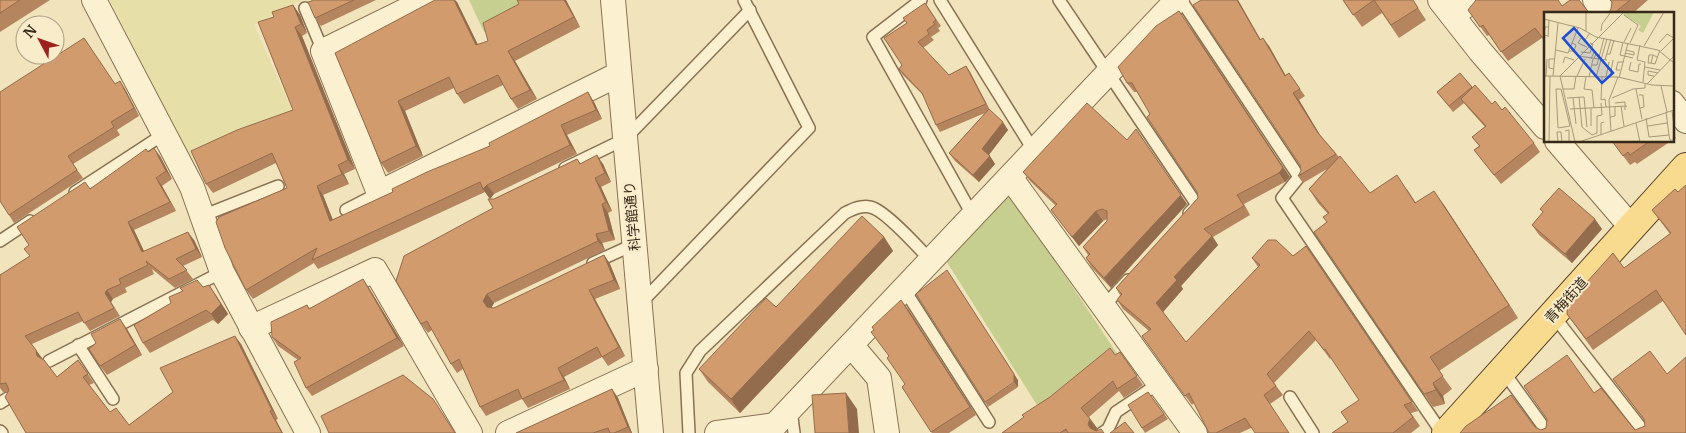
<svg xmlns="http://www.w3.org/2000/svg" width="1686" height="433" font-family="Merriweather,'Noto Sans JP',serif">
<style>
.farmland{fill:#e7dfa8}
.green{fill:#c6cf8f}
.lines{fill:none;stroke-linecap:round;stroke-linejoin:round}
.lane-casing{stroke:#897254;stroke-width:14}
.street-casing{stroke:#897254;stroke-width:26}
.primary-casing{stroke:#564029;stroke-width:30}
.lane{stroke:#fbf0cf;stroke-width:11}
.street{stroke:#fbf0cf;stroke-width:24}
.primary{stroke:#f9db8f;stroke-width:28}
.wall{fill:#b5855f}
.shaded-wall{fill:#936c4d}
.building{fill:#d29b6e;stroke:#936c4d}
.labels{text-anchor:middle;stroke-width:4;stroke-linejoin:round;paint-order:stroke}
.street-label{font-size:14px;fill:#37291a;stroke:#f8eccb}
.inset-road{fill:none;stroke:#a7997b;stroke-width:1}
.view{fill:#1d4ed8;fill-opacity:0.15;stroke:#1d4ed8;stroke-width:2.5}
.inset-edge{fill:none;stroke:#37291a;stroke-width:2.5}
</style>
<rect width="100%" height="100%" fill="#f1e3bb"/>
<polygon class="farmland" points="110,0 302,0 254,25 293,113 192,161"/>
<g class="green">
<polygon points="469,0 518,0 522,9 484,32"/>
<polygon points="1008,190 1118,355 1042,413 945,259"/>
</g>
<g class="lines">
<defs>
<g id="lane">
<polyline points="921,0 873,37 973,216"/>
<polyline points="940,0 1034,151"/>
<polyline points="1059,0 1197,205 1189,213"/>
<polyline points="1181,0 1299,177 1282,198 1442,433"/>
<polyline points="305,8 323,51"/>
<polyline points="565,168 625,139 750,10"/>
<polyline points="75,192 164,134"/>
<polyline points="346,210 379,193"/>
<polyline points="202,216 278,186"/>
<polyline points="0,241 30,221"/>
<polyline points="593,263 635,244"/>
<polyline points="904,289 989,422"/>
<polyline points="640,304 809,128 744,0"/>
<polyline points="1102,308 1128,280"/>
<polyline points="1553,315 1645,433"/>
<polyline points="78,345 113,399"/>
<polyline points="49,361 222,272"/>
<polyline points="1503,371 1548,433"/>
<polyline points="1290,397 1313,433"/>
<polyline points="0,403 8,398"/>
<polyline points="791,410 794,433"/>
<polyline points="0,431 2,433"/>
<path d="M689,433L686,373L700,351L845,213C853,209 861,205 870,207C884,209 920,249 931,261"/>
<polyline points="1102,433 1108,429 1116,412 1158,384"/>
</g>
<g id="street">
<polyline points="94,0 192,187 222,272 308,433"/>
<polyline points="427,0 323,51 379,193 619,74"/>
<polyline points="613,0 651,433"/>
<polyline points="1440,0 1480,51 1545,127"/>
<polyline points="1595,0 1605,14"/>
<polyline points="1452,15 1474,0"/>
<polyline points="1672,103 1686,121"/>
<polyline points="1557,141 1632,228"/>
<polyline points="1010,177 1195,433"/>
<polyline points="251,328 375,270 470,433"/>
<polyline points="851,345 879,378 887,433"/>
<polyline points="508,433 646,369"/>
<polyline points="717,433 775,425 1177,0"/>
</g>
<polyline id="primary" points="1446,433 1686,167"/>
</defs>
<use href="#lane" class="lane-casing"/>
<use href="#street" class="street-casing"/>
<use href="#primary" class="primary-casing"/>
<use href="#lane" class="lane"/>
<use href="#street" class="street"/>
<use href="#primary" class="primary"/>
</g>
<g class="wall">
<polygon points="0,0 50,0 0,32"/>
<polygon points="312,0 376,0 321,26 315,18"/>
<polygon points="566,0 580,27 515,61 537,99 518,109 511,99 503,85 464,104 457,94 454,88 405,111 423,156 388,173 381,163 335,53 457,2 478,45 488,41"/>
<polygon points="1201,0 1238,0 1261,40 1269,46 1285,75 1289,73 1305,96 1299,100 1320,135 1370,193 1407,189 1416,203 1444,205 1518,318 1439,371 1452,389 1443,396 1445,404 1433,407 1314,232 1327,222 1323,217 1328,214 1318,203 1309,189 1327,169 1303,183 1298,176 1301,171 1300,165"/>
<polygon points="1343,0 1413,0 1426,20 1399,38 1382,13 1362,27"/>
<polygon points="1558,0 1542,38 1508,61 1489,35 1487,36 1468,10"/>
<polygon points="1610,0 1648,0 1632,14 1608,14 1611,9 1612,2"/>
<polygon points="925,3 941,26 938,28 940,31 931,37 934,40 923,48 949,75 966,66 970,72 990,110 1008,130 989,155 995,164 979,182 955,161 949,153 985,113 940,132 936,125 924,96 903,75 899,69 902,65 907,23"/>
<polygon points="293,5 300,15 307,33 302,36 355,169 344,174 349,184 323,195 333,220 490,146 594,102 602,119 567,135 577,154 494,194 490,199 485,192 318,269 314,263 253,299 246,290 287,188 276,163 213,193 206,184 293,110 274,17"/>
<polygon points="1118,67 1290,177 1285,182 1244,204 1250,215 1213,237 1218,245 1181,286 1183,289 1163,312 1186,342 1258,267 1252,258 1293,256 1306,246 1418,411 1411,413 1420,426 1411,433 1332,433 1348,422 1359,400 1331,358 1330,359 1316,340 1274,383 1283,395 1270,404 1251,428 1240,433 1209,433 1194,403 1192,405 1142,336 1149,331 1123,309 1117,300 1120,295 1116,288 1198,198 1197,192 1137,92 1134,92 1127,83"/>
<polygon points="1460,73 1473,88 1492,104 1502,110 1534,143 1540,152 1501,184 1474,150 1479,146 1472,137 1485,127 1468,108 1464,103 1453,112 1437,92"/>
<polygon points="115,84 125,89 139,116 117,130 120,135 73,164 83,178 14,223 9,215"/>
<polygon points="1672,132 1676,138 1672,140"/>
<polygon points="1612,141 1671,141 1637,164 1635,162 1630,165"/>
<polygon points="148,152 160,156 172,179 162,186 176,211 134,230 144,251 194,240 202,257 183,266 193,279 175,288 152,269 154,274 125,288 127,292 113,299 111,302 120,316 90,331 83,321 32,344 42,359 57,377 78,360 94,383 89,385 110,412 129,425 241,344 278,419 276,420 26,433 8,392 3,392 0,388 0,275 30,256 29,245 90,189"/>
<polygon points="577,159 581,164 603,164 611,182 601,187 612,211 608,213 615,240 602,243 605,250 494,303 491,308 494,308 604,255 610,264 620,289 595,299 625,356 608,366 602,357 564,377 570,389 528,408 522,399 486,416 480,407 463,369 457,373 451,364 432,330 428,333 421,324 493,208 494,199"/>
<polygon points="1023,172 1187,204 1111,288 1092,268 1086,258 1088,255 1083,247 1107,221 1107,219 1103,221 1079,246 1051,210 1056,206 1030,181"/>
<polygon points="1675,189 1663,301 1593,350 1567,314 1624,268 1670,234 1652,210"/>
<polygon points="1540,209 1602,229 1572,263 1539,235 1532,225 1543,212"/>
<polygon points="884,237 893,251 740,413 708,382 699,369 776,307"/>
<polygon points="203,287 216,295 228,314 218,324 213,320 150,353 143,343 171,303 182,291 180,288"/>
<polygon points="369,288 404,346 312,396 306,388 298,360 278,346 272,337 307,305 309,308"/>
<polygon points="908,309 976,415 949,433 932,433 902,387 905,384 889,356"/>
<polygon points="127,329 142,355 107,375 100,366"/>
<polygon points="1120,352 1143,385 1124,398 1119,391 1089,417 1097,428 1095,431 1104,433 1002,433"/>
<polygon points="1667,374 1686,433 1460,433 1535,427 1541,430 1546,428 1594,393 1635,430 1645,426 1644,420 1613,379"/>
<polygon points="1018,380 1018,387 988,407 985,402"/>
<polygon points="612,389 618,398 632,433 516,433"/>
<polygon points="1148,392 1168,419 1145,433 1142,428"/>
</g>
<g class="shaded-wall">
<polygon points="454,0 455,0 457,2 483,55 476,45"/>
<polygon points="564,0 566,0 580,27 574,17"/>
<polygon points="1237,0 1238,0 1265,48 1260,40"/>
<polygon points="293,5 300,15 307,33 301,24"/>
<polygon points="1186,20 1290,177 1285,182 1279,173"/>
<polygon points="295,27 302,36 355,169 348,160"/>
<polygon points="1263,38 1269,46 1290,83 1285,76"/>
<polygon points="508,51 515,61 537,99 530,90"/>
<polygon points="966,66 970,72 990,111 986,104"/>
<polygon points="120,81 125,89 139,116 134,108"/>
<polygon points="588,92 594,102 602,119 596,110"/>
<polygon points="1293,93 1299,100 1323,140 1318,133"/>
<polygon points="398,101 405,111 423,156 416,146"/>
<polygon points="1003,122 1008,130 987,157 982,149"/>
<polygon points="561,125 567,135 577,154 570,145"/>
<polygon points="1136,129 1187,204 1111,288 1104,278"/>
<polygon points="154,148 160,156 172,179 166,171"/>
<polygon points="597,155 603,164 611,182 605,173"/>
<polygon points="990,156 995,164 979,182 973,175"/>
<polygon points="338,165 344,174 349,184 342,174"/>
<polygon points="156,178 162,186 176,211 170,202"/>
<polygon points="595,178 601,187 612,211 606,202"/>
<polygon points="487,185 494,194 490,199 483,189"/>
<polygon points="317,186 323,195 337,231 330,221"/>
<polygon points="1434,191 1444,205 1518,318 1509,305"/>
<polygon points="602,204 608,213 615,240 609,231"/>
<polygon points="1096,211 1103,221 1079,246 1072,237"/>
<polygon points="1595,219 1602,229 1572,263 1565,254"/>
<polygon points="128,222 134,230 148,260 142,252"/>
<polygon points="188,232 194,240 202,257 196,249"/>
<polygon points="596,234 602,243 605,250 598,241"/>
<polygon points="1212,236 1218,245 1181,286 1183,289 1163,312 1156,303 1174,277"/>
<polygon points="884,237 893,251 740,413 731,399"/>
<polygon points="604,255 610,264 620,289 614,280"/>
<polygon points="950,275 1018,380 1018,387 1014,382"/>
<polygon points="363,279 369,288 404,346 397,338"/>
<polygon points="209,285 228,314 218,324 211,314"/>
<polygon points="107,290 113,299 111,302 120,316 105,293"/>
<polygon points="589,290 595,299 625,356 619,347"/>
<polygon points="487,294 494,303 490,310 487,307 483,301"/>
<polygon points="901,300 908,309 976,415 970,407"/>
<polygon points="120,319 127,329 142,355 135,345"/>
<polygon points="235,336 241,344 278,419 272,410"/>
<polygon points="36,350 42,358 43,365 37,356"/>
<polygon points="558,368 564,377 570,389 564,380"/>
<polygon points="1433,383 1443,396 1445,404 1436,390"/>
<polygon points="612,389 618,398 632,433 631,433 628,427"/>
<polygon points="846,393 857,409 859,433 849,433"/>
<polygon points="270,411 276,420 283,433 282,433"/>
<polygon points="1090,419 1097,428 1095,433 1090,428 1088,424"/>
</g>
<g class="building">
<polygon points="0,0 20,0 0,13"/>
<polygon points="312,0 354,0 315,18 308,2 312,1"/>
<polygon points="435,0 454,0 476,45 488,41 483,23 519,4 517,0 564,0 574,17 508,51 530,90 511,99 498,75 457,94 449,77 398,101 416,146 381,163 335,53"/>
<polygon points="1201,0 1237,0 1260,40 1263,38 1285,76 1289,73 1300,89 1293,93 1318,133 1336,154 1298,176 1301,171 1300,165 1193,5"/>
<polygon points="1343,0 1413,0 1418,8 1391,25 1374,0 1353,15"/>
<polygon points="1476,0 1558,0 1562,6 1570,0 1579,0 1590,14 1545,14 1545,41 1535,28 1501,52 1483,25 1480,27 1468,10"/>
<polygon points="1610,0 1630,0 1613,14 1608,14 1611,9 1612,2"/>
<polygon points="925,3 936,20 933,22 935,24 927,30 929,34 918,42 949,75 966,66 986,104 936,125 922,93 899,69 902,65 884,38 907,23 903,18"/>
<polygon points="293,5 301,24 295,27 348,160 338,165 342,174 317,186 330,221 393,192 392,189 427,172 490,146 489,143 588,92 596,110 561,125 570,145 487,185 483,189 480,182 312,260 317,248 246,290 225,248 216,222 219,217 287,188 272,153 206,184 191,151 237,130 293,110 258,22 274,17 272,12"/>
<polygon points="1179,11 1283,168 1279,173 1237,195 1244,206 1204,229 1212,236 1174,277 1177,280 1156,303 1186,342 1260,265 1252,258 1268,240 1276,240 1293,256 1306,246 1412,402 1404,405 1413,417 1393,433 1332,433 1348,422 1341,412 1359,400 1325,349 1324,350 1309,331 1267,374 1276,386 1264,395 1289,433 1255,433 1245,418 1216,433 1209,433 1189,393 1185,396 1142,336 1151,329 1117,300 1122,294 1116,288 1198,198 1197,192 1147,117 1150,114 1132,83 1127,83 1118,67 1156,26"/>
<polygon points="84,38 115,84 120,81 134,108 111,122 114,127 68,156 77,170 9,215 0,201 0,92"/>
<polygon points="1460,73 1472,87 1449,106 1437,92"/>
<polygon points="1475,85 1492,104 1495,101 1502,110 1505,107 1534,143 1494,175 1474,150 1480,146 1472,137 1486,126 1461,99"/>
<polygon points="1087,103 1127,140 1136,129 1181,195 1104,278 1086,258 1090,254 1083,247 1107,221 1107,211 1102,209 1096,211 1072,237 1051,210 1057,204 1023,172"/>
<polygon points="989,109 1003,122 982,149 990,156 973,175 949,153"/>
<polygon points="1612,141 1650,141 1630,155 1628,152 1623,156"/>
<polygon points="154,148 166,171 156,178 170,202 128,222 142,252 188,232 196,249 176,259 187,270 169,279 146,261 148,265 119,279 121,284 107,290 105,293 114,308 84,323 78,312 25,336 36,350 37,356 44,360 57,377 78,360 88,374 83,377 110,412 116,408 129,425 173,392 160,368 235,336 272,410 270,411 282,433 26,433 5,397 9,390 6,383 0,384 0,275 30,256 24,249 29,245 17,227 85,182 90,189 146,149 148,152"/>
<polygon points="597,155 605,173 595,178 606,202 602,204 609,231 596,234 598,241 487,294 483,301 487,307 494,308 604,255 614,280 589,290 619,347 602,357 597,347 558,368 564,380 522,399 518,389 480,407 459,359 451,364 427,321 421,324 396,281 404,256 493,208 488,199 494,199 577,159 580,164"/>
<polygon points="1340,156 1370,193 1397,175 1415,203 1434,191 1509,305 1430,357 1443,376 1433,383 1436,390 1424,394 1314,232 1327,222 1323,217 1329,213 1309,189"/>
<polygon points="1686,185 1686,335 1656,290 1586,339 1567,314 1568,303 1613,253 1624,268 1671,233 1652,210 1675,189 1678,192"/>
<polygon points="1559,188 1595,219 1565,254 1532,225 1543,212 1540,209"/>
<polygon points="862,216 884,237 731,399 699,369 766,298 776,307"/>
<polygon points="947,270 1014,374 1014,382 985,402 916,294"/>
<polygon points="363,279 397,338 306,388 294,362 301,358 272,337 271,322 307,305 309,309"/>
<polygon points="197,280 203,287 209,285 221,304 211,314 206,310 143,343 134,325 171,303 169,297 183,291 180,288"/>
<polygon points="901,300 970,407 931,432 902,387 905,384 887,358 889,356 871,332 874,330 872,327"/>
<polygon points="120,319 135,345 100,366 89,349 96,343 91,334"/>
<polygon points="1110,348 1115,355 1120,352 1137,376 1117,389 1113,381 1081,408 1090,419 1088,424 1090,428 1096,431 1101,429 1104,433 1068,433 1066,429 1060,433 1002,433 1024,417 1022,415 1050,397"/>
<polygon points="1650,351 1667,374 1686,357 1686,433 1460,433 1466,426 1511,395 1535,427 1541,430 1546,428 1547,419 1524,386 1567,355 1594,393 1601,388 1635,430 1645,426 1644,419 1613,379"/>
<polygon points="403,375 433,399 455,433 329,433 321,416"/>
<polygon points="612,389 628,427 614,433 610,433 608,428 593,433 516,433"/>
<polygon points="1148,392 1164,414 1142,428 1128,405"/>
<polygon points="846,393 849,433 815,433 812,395"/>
<polygon points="1125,422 1134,433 1110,433"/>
</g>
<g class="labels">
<g class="street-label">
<text transform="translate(632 216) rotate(-95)" y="5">科学館通り</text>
<text transform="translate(1566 300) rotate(-48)" y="5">青梅街道</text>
</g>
</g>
<g transform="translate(1544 12)">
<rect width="130" height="130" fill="#f1e3bb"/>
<path d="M81,0H110L99,21L94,18L97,14L79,2Z" fill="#c6cf8f"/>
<path class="inset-road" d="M80,3L94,13L86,31M0,7L36,16L52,25L114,38L130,51M42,19V0M57,19L58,12L67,0M4,24L0,23L1,15H4M4,25L5,8M79,30L76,43L89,46M80,30L87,16M115,31L123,22L130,26M96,33L93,48L101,50L99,70M100,34L120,0M43,35L34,31L37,26L41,28L46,21M12,38L24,41L34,16M25,39H30L32,33L28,31M117,39L130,26M37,40L46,41L49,32L46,31M81,41L90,43V40L82,38M63,42H66L70,28M34,44L63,48M113,45L109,43L107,51L111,52L116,38M47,47L50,40L52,41L50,47M61,48L67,27M87,50L85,58L94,60L95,52H97M19,51L21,45L30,48M107,51H104L105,43H109M48,53H53L60,26M101,55L116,58M10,57L5,56V47H11M76,58H72L74,50H79M0,64L74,65L108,73L130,74M2,64L3,47M9,64L14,11M33,64L41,47M110,64L104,63V59L114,61M42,65L40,77L48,78L50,96M45,65L49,47M52,65L63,27M58,65L57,88L61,87L62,95M62,65L65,50M66,65L69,48M75,66L84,31M103,72L130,44M117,74L123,100M12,77H17L26,114L14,116ZM19,77H30L32,64M92,77L98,107M95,83H99L100,95L96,96M35,85L38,115L48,123L53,121M23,86L40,85L43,115M29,86L32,112M68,86L89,77L101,76V72M71,91L81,90V98M77,94L80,114M47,96V114M26,97L83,94M128,99L130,114M122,100L125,123M66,105L71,104V94M102,106L105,125L125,123L126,128H130M92,111L96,130M104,114L123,111M21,119L25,118V130M67,119L65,88L74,65M53,121V104L58,103L57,91M57,123V111L60,110M5,130L6,64M14,130L13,120H17L18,130M31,130L16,64L80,0M35,130L130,98"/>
<path class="view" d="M30,16L69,61L58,71L19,26Z"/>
<rect width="130" height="130" class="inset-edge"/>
</g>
<g transform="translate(40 40) rotate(311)"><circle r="24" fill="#f8eccb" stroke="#ab9e84"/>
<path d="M0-4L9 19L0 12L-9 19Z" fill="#9d221f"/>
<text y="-8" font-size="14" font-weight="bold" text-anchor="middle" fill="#37291a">N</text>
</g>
</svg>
